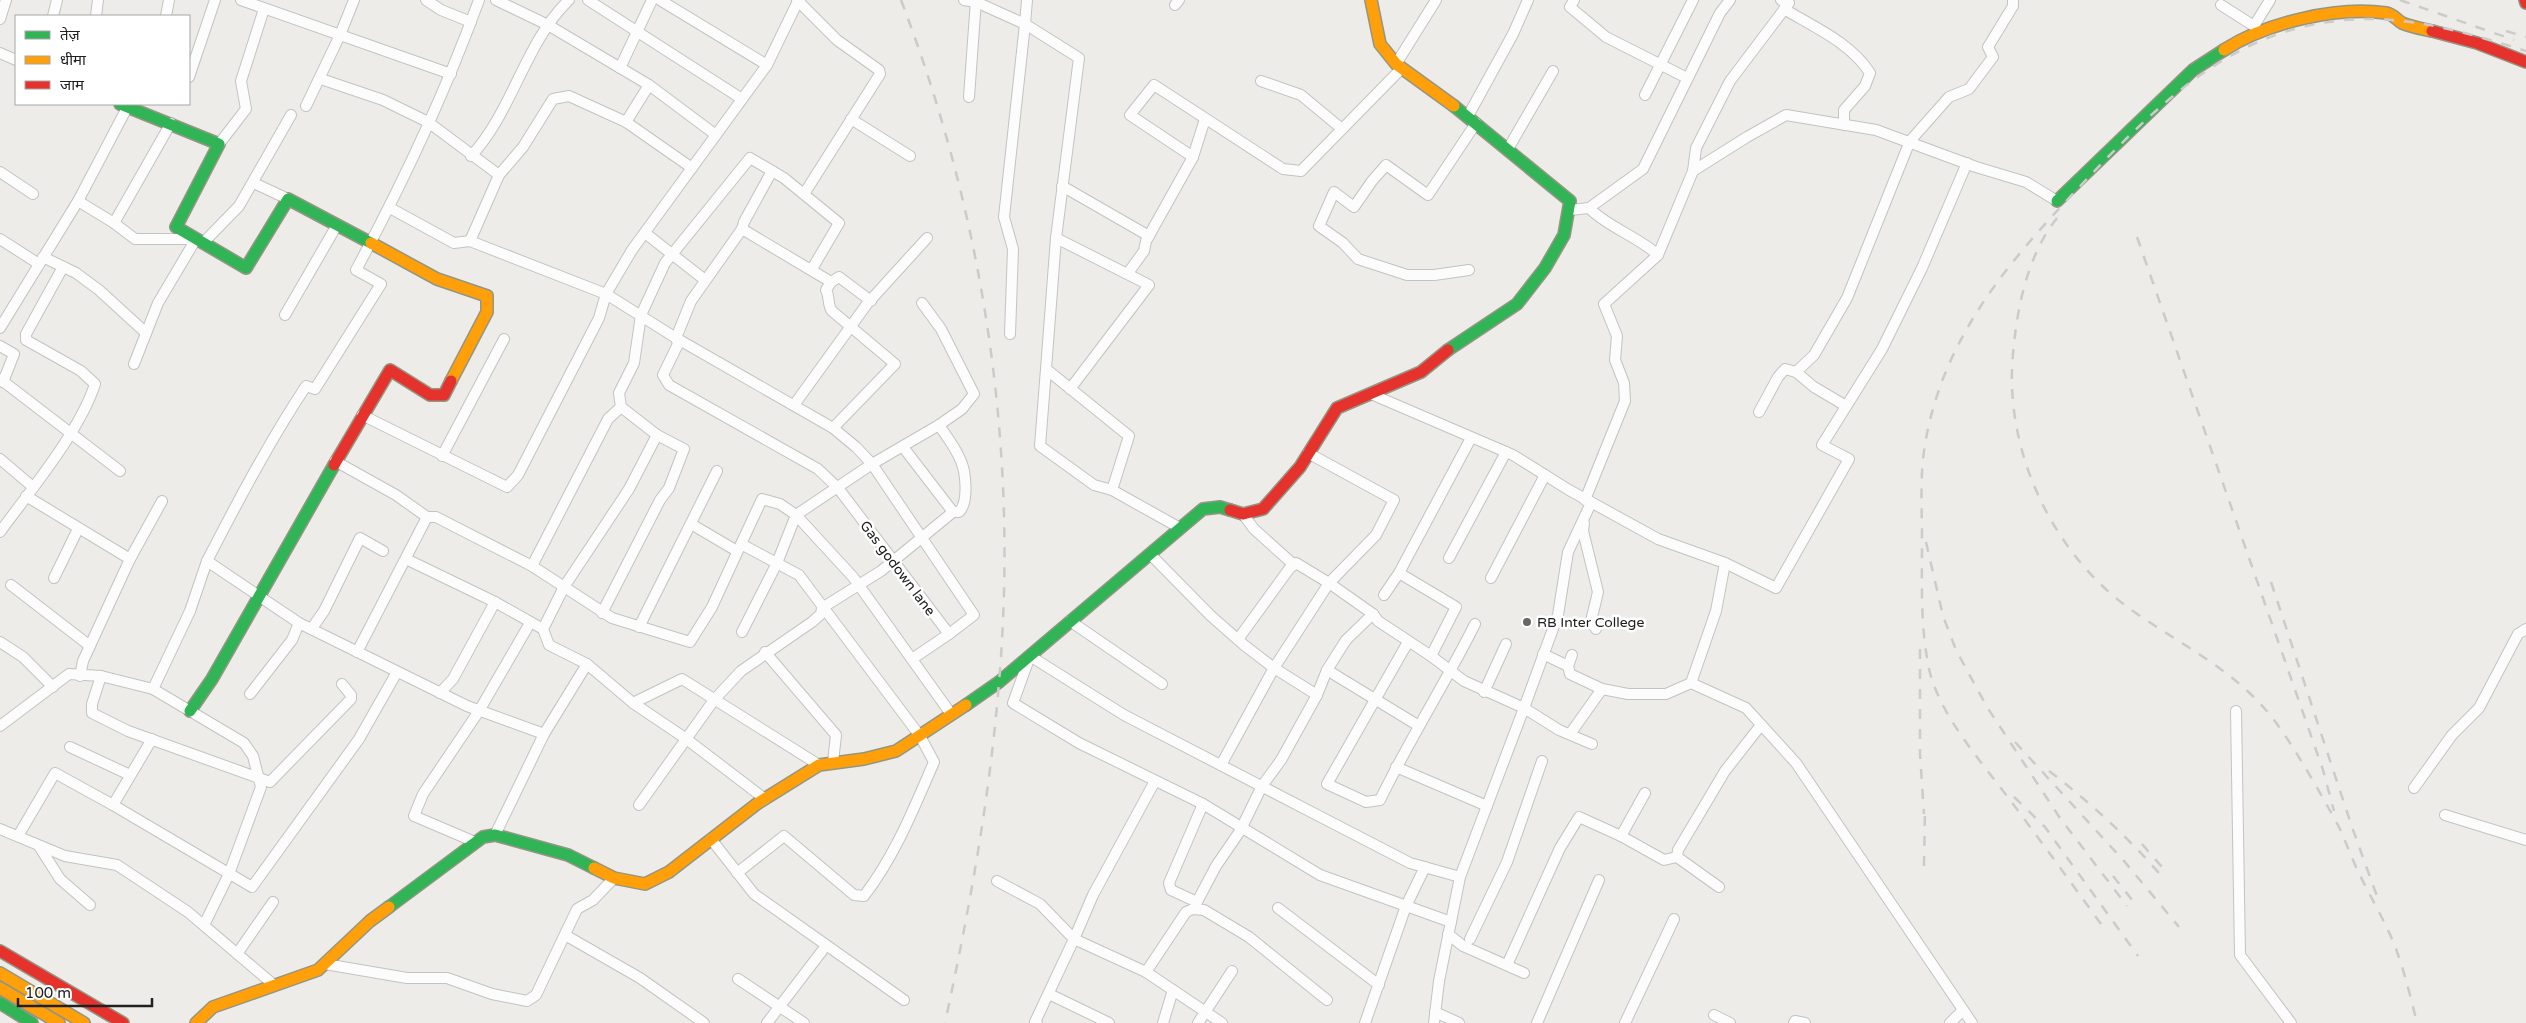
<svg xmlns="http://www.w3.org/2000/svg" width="2526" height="1023" font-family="'Varela Round','Noto Sans Devanagari',sans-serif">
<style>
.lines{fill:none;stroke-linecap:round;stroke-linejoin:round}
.street-casing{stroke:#c3c3c1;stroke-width:12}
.fast-casing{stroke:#949683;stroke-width:14}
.slow-casing{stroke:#949683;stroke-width:14}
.jam-casing{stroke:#949683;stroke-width:14}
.street{stroke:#fcfcfc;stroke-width:10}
.fast{stroke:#30b455;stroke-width:11}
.slow{stroke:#ff9f0a;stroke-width:11}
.jam{stroke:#e5322d;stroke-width:11}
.rail{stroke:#cbcbca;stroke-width:2.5;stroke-dasharray:10 10;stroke-linecap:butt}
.poi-dot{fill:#686766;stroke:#fff;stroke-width:2}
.labels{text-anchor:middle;stroke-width:5;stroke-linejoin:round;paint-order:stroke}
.street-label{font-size:14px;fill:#202020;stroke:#fff}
.poi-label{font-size:14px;fill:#202020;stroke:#fff;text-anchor:start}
</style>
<rect width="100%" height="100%" fill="#edece9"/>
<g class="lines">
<defs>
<g id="street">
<polyline points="241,0 451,74"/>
<polyline points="426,0 441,10 471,22"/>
<polyline points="496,0 548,25 649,85 716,135"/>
<polyline points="588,0 742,99"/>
<polyline points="660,0 767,65"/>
<polyline points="800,0 798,1 837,40 879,70 880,74 804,194"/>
<polyline points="964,0 976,2 1025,24 1004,217 1013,249 1010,334"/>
<polyline points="1027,0 1025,24 1079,58 1056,238 1046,369 1129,436 1112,490 1180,528"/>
<polyline points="1574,0 1570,7 1606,37 1687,78"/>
<polyline points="1781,0 1789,3 1730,81 1696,148 1693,171 1747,137 1786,115 1876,130 1976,167 2026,182 2057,201"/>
<polyline points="1175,5 1179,0"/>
<polyline points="2221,5 2254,26 2270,0"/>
<path d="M1784,9C1814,27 1851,43 1870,73L1865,86L1844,110V125"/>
<polyline points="53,16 57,0"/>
<polyline points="96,16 98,0"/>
<polyline points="166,16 169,0"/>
<polyline points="0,19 6,0"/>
<polyline points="0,53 16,60"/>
<polyline points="1396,64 1436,0"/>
<polyline points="620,68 652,0"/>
<polyline points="189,77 215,0"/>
<polyline points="321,79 383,100 428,122 499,175"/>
<polyline points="1261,81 1301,95 1342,129"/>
<polyline points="1645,95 1693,0"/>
<polyline points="969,97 976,0"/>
<polyline points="306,106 340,35 354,0"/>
<polyline points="1468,116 1513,34 1528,0"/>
<polyline points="851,119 910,156"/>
<polyline points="626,122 649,85"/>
<polyline points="219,144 246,109 241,81 264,9"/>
<polyline points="1508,149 1553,71"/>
<path d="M471,156C513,111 525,42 569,0"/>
<polyline points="1193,157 1130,115 1154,85 1283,169 1301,171 1402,68"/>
<polyline points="772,171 744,222 742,229 831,282"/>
<polyline points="0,172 33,194"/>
<polyline points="258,185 288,199"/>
<polyline points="1062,186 1149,236"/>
<polyline points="78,201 114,223 135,239 195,239"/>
<polyline points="390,208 454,243 470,241 606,294 676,338 833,428 856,447 872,464 974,615 949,634"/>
<path d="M1589,208C1609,228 1637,236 1658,255"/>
<polyline points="1570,210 1589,208 1643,169 1720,13 1730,0"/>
<polyline points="114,223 171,123"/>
<polyline points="742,229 691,301 676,338 678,344 663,375 669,385 818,469 838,488 949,634 912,659"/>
<polyline points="645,233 705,280"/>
<polyline points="1056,238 1149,285 1070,389"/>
<polyline points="0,239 39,264"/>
<polyline points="470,241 499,175 523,147 553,99 569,96 626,122 692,168"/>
<polyline points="203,243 239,206 291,115"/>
<polyline points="43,257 76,273 99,290 146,333"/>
<polyline points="1469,270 1434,275 1407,275 1358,259 1343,243 1319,226 1334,192 1354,207 1372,181 1386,165 1428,195 1476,123"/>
<polyline points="1128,273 1144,251 1146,241 1193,157 1205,119"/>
<polyline points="922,303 941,329 974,394 962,409 939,425 872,464 796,515 853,577 951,714"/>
<polyline points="285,315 337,225"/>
<polyline points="0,328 78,201 129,104"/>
<polyline points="0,346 14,354 3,382"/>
<polyline points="134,364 158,303 196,239"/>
<polyline points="1046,369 1040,446 1094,485 1112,490"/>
<polyline points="1796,372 1814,355 1847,298 1910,141 1949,97 1969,89 1993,57 1988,47 2013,6 2013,0"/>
<polyline points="0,379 120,471"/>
<polyline points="1371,394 1513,455 1569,490 1658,539 1725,563 1776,588 1849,459 1822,445 1882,349 1922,268 1967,163"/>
<polyline points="794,405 867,304 927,238"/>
<polyline points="1759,412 1778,377 1785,369 1796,372 1814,387 1846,406"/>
<polyline points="362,415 507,487 518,475 599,318 606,294 632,250 767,65 798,1 797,0"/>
<path d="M833,428L895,364L832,311C827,304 830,297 826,290L831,282L839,277L871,301"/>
<polyline points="903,447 953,512"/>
<polyline points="1308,453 1394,500 1376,535 1329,583 1373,614 1378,621 1431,656 1464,681 1524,708 1558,615 1568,552 1591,503"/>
<polyline points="442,456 504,339"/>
<polyline points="0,459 33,487"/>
<path d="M335,461L396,495L427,517H436L532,566L612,618L690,642L712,607L741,544L799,575L920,736L934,762C914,808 895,856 864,896L854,895L784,836L737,873"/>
<polyline points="26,496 130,559"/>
<polyline points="1585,500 1625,401 1624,383 1615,360 1617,336 1604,304 1658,255 1693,171"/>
<polyline points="1243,514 1254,529 1294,565"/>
<polyline points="1584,523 1583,531 1598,592 1591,621 1596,629"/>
<polyline points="691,524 737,551"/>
<path d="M0,532C30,491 80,431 95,384L81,371L26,340V334L63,267"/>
<polyline points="741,544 762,499 780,504 796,515 777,563 742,632"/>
<polyline points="1150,554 1211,616 1244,645 1274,668 1317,695"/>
<polyline points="1449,558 1506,452"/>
<polyline points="406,559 495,602 543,629 549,645 587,664"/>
<path d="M207,561C238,501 269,442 306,386L315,389L381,284L356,270C403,183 445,93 479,0"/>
<polyline points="1725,563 1716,611 1691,683 1746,708 1796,763 1972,1023"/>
<polyline points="532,566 608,419 621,407"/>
<polyline points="1399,573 1456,607 1431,656"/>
<polyline points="54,578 78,529"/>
<polyline points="1491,578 1545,475"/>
<polyline points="11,585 90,646"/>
<polyline points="1384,595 1399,573 1471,438"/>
<polyline points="602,613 660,500 669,488 684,449 657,435 621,407 619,393 634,363 641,315 665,263 750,158 784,178 839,223 812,269"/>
<polyline points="1070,621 1162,684"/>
<polyline points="639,627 717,471"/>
<polyline points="312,628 324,611 360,538 383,551"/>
<polyline points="543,629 564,587 629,489 657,435"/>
<polyline points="0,642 23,657 53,687"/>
<path d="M1408,642L1327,784L1366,802L1380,800C1409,740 1445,684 1475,624"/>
<polyline points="357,652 427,517"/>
<polyline points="765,652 836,735 833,762"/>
<polyline points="1543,654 1568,666 1570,674 1602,689"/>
<polyline points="1568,666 1572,655"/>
<polyline points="1327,670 1419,726"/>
<polyline points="80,676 83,661 130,559 162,501"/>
<polyline points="101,676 92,704 92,713 128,731 270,782 351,699 351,695 342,684"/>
<polyline points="153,689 244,743 253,756 261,787 229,874 204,925"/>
<polyline points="1484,692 1506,644"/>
<polyline points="440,693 453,679 495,602"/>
<polyline points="250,694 292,640 299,623"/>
<polyline points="633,703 685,738 765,799"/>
<polyline points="2236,711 2240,955 2291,1023"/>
<polyline points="0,726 69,674 101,676 153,689 190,611 207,561 299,623 467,706 544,734 587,664 633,703 682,679 819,765"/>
<polyline points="1570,734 1602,689 1628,694 1666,694 1691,683"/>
<polyline points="70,747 130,775"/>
<polyline points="1221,765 1274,668 1329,583 1296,563 1289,569 1239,638"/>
<polyline points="1396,767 1487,806"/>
<polyline points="2414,788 2452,735 2479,708 2518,634 2526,629"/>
<polyline points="1203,804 1169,883 1171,890 1197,902 1216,866 1240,831 1262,786 1281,760 1317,695 1327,670 1346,640 1373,614"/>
<polyline points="113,805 152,739"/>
<path d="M639,805L714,700L741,671L812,622L821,614L822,608L881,571L953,512H959C969,502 966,471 960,459C955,447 946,436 939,425"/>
<polyline points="2445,815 2526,840"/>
<polyline points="0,829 65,856 117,865 188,912 274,985"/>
<polyline points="495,835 544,734"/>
<polyline points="18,836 55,773 113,805 252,887 359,739 397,672"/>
<polyline points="1621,836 1645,793"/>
<polyline points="711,839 754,894 904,1000"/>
<polyline points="475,842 414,816 423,794 479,711 530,623"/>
<polyline points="39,846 60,879 90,905"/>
<polyline points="997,881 1040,904 1074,939 1146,972 1222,1023"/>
<polyline points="1719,887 1677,857 1678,850 1725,771 1761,725"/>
<polyline points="1278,908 1379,985"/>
<polyline points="1451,922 1320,875 1203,804 1079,743 1013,703 1030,656 1124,715 1319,816 1410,863 1460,877"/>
<polyline points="1448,934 1463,946 1524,973"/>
<polyline points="565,935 640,978 704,1023"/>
<polyline points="1470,939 1507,862 1542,761"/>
<polyline points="237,954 273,902"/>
<polyline points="325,964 407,978 447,978 492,994 527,1001 536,995 577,909 593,900 614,878"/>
<polyline points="1507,965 1560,848 1579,817 1621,836 1664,860 1677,857"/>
<polyline points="1146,972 1186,912 1193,909 1204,910 1249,937 1327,1000"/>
<polyline points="738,979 804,1023"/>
<polyline points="1049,994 1109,1023"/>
<polyline points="1435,1012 1459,1023"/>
<polyline points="1714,1015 1730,1023"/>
<polyline points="767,1023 822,951"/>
<polyline points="1037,1023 1035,1022 1074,939 1093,895 1155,781"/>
<polyline points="1163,1023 1173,990"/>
<polyline points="1198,1023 1232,971"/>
<polyline points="1365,1023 1406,906 1425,867"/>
<polyline points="1434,1023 1439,981 1460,877 1524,708 1559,730 1592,744"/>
<polyline points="1537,1023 1599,880"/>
<polyline points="1625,1023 1674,919"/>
<polyline points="1794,1023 1795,1021 1805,1023"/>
<polyline points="1950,1023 1963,1010"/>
</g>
<g id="fast">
<polyline points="120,104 219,144 176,227 246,268 288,199 371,243"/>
<polyline points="2057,201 2193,70 2224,50"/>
<polyline points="1448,350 1517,304 1545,268 1564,235 1570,201 1454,106"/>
<polyline points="966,705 999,682 1203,509 1220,507 1230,510"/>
<polyline points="190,711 212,679 334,465"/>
<polyline points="389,907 483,837 495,835 568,855 594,868"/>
<polyline points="0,1003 32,1023"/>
</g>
<g id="slow">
<polyline points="1371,0 1380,44 1396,64 1454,106"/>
<path d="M2224,50C2266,23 2336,6 2386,13C2393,14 2397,20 2402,23C2411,27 2423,29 2432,31"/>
<polyline points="371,243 437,279 487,296 487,312 451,381"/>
<polyline points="594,868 614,878 645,884 669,872 758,803 819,765 864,759 896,751 966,705"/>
<polyline points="0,973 84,1023"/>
<polyline points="0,988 59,1023"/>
<polyline points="196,1023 213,1007 318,970 370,921 389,907"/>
</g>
<g id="jam">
<polyline points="2525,0 2526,3"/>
<polyline points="2432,31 2477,43 2526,62"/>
<polyline points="334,465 390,370 430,395 444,395 451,381"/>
<polyline points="1230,510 1243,514 1263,509 1300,467 1337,408 1421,372 1448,350"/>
<polyline points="0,951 123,1023"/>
</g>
</defs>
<use href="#street" class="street-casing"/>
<use href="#fast" class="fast-casing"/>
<use href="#slow" class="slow-casing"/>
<use href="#jam" class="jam-casing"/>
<use href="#street" class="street"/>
<use href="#fast" class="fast"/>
<use href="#slow" class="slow"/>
<use href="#jam" class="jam"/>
<g class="rail">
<path d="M901,0C984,217 1019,450 999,682C990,797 969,911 945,1023"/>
<polyline points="2400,0 2514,40"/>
<polyline points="2506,31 2526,37"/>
<path d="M2057,218C2027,256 2017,308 2013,354C2004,448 2050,549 2126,606C2178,644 2238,670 2277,724C2298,753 2322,796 2339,827C2346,842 2351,857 2358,871C2370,897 2386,922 2396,949C2405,973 2411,999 2417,1023"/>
<polyline points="2137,237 2323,770 2334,811"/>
<polyline points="1926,542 1943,616 1956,650 1987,707 2060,818 2127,906"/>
<polyline points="2271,582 2352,827 2378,899"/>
<polyline points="1920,649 1920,754 1924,814"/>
<polyline points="2015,742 2124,861 2179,927"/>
<path d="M2049,771C2091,803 2130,839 2165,880"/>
<polyline points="2014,797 2045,827 2138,956"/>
<polyline points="2142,844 2168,874"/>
<polyline points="1924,866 1925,809"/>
<polyline points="2113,876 2133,901"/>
<path d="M2101,924C2072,884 2043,844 2013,804C1985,766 1942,719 1930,673C1920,630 1922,583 1922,539C1922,509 1920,480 1924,451C1942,327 2025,244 2107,158C2164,100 2225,44 2307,26C2385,8 2452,28 2526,51"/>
</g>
</g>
<circle class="poi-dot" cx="1527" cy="622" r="5"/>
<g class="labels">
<g class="street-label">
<text transform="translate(898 568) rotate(53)" y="5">Gas godown lane</text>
</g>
<g class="poi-label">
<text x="1537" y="627">RB Inter College</text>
</g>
</g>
<rect x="15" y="15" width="175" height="90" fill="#ffffff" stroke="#a6a6a6"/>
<rect x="25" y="31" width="25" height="8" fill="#30b455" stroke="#a6a6a6"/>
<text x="60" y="40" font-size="15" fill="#202020">तेज़</text>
<rect x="25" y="56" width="25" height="8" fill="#ff9f0a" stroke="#a6a6a6"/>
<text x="60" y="65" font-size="15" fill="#202020">धीमा</text>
<rect x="25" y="81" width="25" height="8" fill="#e5322d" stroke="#a6a6a6"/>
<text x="60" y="90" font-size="15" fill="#202020">जाम</text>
<path d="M18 998v8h134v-8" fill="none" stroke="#202020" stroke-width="2.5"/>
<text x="25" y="998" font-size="15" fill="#202020" stroke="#ffffff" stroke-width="4" paint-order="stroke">100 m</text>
</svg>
